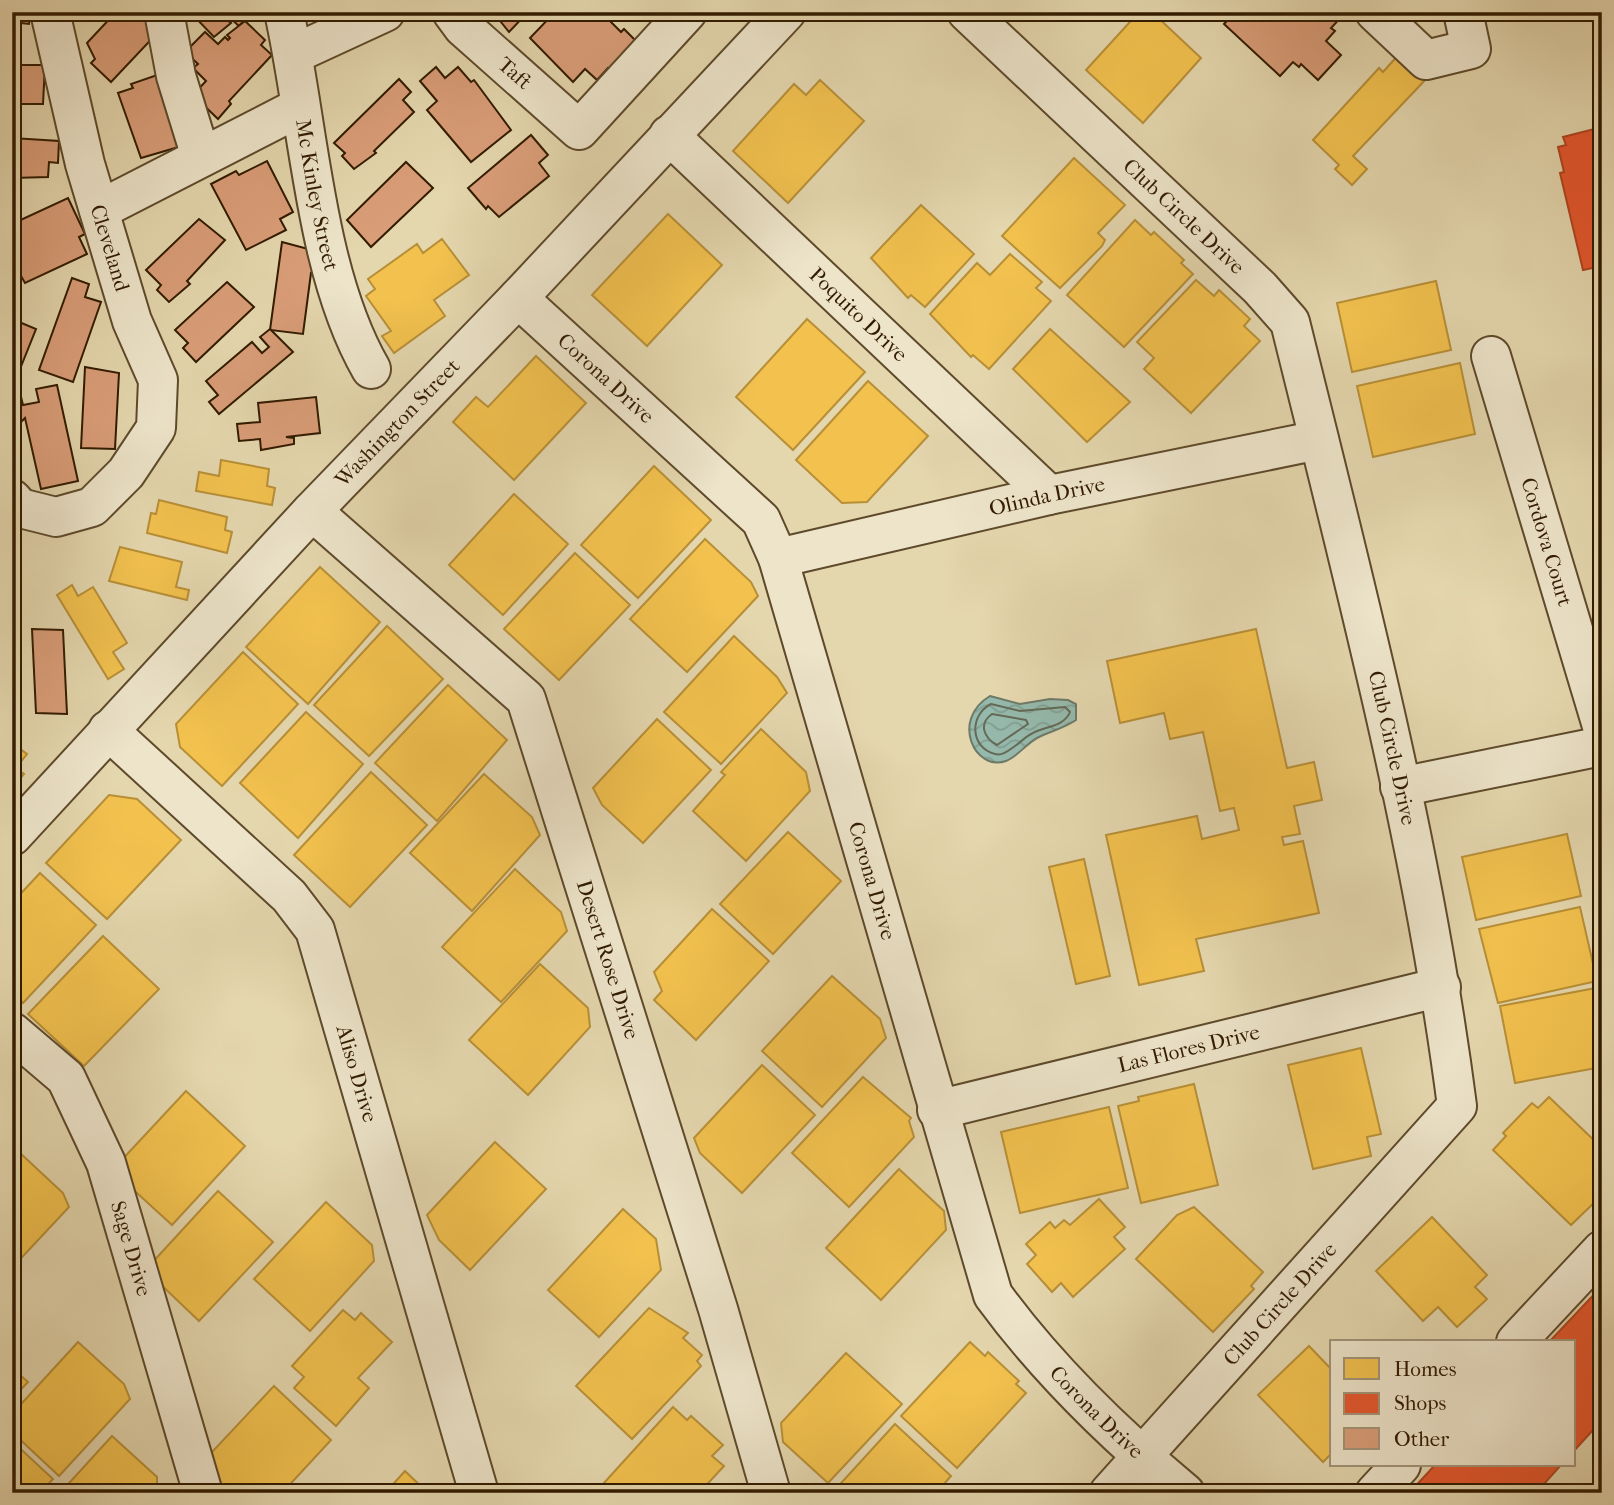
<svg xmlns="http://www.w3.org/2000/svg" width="1614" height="1505" font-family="'IM FELL French Canon',serif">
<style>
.water{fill:url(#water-waves);stroke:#6d7a67;stroke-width:2}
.homes{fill:#f2c14e;stroke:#b88f37;stroke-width:2}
.shops{fill:#e4572e;stroke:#af4520;stroke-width:2}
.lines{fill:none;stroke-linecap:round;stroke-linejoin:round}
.shore{stroke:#646a56;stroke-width:2}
.building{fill:#d99d78;stroke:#321b00;stroke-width:2}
.minor-casing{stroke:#5e4a2b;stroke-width:42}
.minor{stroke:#ede4ca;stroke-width:38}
.labels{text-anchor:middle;stroke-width:7;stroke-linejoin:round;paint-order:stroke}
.street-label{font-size:21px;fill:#321b00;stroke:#ede4ca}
</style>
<defs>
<pattern id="water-waves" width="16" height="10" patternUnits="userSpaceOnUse" patternTransform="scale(1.75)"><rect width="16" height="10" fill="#95b9ac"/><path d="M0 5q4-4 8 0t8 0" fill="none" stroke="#819e92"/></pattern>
</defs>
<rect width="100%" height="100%" fill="#e4d6ad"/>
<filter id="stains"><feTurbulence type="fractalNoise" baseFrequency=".00286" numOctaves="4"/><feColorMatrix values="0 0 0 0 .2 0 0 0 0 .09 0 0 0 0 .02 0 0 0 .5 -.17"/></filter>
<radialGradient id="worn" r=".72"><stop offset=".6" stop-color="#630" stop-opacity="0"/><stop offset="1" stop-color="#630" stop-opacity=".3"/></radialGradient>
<path class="water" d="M990,696L1020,704L1050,699L1068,700L1076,704V720C1063,729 1050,731 1037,738C1026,744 1017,757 1006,761C975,772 950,720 990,696Z"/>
<g class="homes">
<polygon points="1139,12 1152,12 1201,58 1143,123 1086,70"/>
<polygon points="1401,52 1428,77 1353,156 1367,169 1352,185 1335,169 1339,165 1313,140 1379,68 1383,72"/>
<polygon points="820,80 864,121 788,203 733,151 794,84 806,95"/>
<polygon points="1074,158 1125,205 1098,233 1105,240 1102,246 1060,288 1002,236"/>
<polygon points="921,205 974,254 925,307 911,295 908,298 871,258"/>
<polygon points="668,214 722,265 647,346 592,295"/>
<polygon points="1135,220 1151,235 1154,232 1184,260 1181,263 1193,274 1124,347 1067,295"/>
<polygon points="442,239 469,275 434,300 445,316 394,353 382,336 391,331 366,296 375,289 368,279 417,244 423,253"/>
<polygon points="1010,254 1042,282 1036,288 1051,301 989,369 973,355 971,357 930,314 977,263 990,275"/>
<polygon points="1196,280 1214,296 1219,290 1250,319 1244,326 1260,341 1191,413 1144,369 1154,358 1137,342"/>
<polygon points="1436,281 1451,350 1352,372 1337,303"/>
<polygon points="807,319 865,372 793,450 736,397"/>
<polygon points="1050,329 1130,402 1087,442 1013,369"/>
<polygon points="536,356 586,403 514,480 453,422 476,397 488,407"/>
<polygon points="1460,363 1475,434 1373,457 1357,386"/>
<polygon points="868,381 928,436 867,502 842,503 796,460"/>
<polygon points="221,460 269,469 267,486 275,488 272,505 196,491 199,472 219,476"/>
<polygon points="654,466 711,520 638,598 581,545"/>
<polygon points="514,494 568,544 503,615 449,565"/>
<polygon points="159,500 227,517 225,530 232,532 227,553 147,533 151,513 156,514"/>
<polygon points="705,539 751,582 758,596 687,672 630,619"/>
<polygon points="120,547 182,562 176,587 189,590 187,600 109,581"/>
<polygon points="575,553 630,605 559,680 504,629"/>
<polygon points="320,567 380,622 308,704 246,647"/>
<polygon points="72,585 78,596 93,587 127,643 113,652 124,669 108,679 57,595"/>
<polygon points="387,626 443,679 369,756 314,705"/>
<polygon points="1256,629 1287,768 1314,762 1322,800 1294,806 1300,834 1282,837 1284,845 1303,841 1319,913 1196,939 1204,971 1139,985 1106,835 1197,816 1202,839 1239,830 1234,808 1220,811 1203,732 1170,739 1164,713 1120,723 1107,661"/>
<polygon points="734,636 777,677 787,693 721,764 664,712"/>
<polygon points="243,652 298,704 222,786 180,747 176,724"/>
<polygon points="448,685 507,740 437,821 375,763"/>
<polygon points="306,712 363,764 298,838 240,783"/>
<polygon points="657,719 711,770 643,843 602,805 593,788"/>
<polygon points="761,729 806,772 810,791 746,861 693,811 725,775 721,772"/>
<polygon points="12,743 27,754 16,768 24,774 12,789"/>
<polygon points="371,772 427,825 350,907 294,855"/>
<polygon points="484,774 532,817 540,835 472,911 410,853"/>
<polygon points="109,795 137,799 181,840 107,919 46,863"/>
<polygon points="788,832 841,881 773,954 720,904"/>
<polygon points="1567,834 1581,896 1476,920 1462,857"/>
<polygon points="1084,859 1110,976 1076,984 1049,867"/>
<polygon points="515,869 561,912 567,931 501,1002 442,947"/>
<polygon points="40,873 96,925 23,1003 12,992 12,903"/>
<polygon points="1580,907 1597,981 1498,1003 1479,929"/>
<polygon points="712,909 769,961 696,1040 654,1000 662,991 654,972"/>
<polygon points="103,936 159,989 84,1066 28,1014"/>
<polygon points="540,964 588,1008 590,1027 528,1095 469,1040"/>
<polygon points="832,976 880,1019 886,1038 822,1107 762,1051"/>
<polygon points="1601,987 1602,1067 1515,1083 1500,1006"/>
<polygon points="1361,1048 1381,1134 1367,1137 1371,1156 1313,1169 1288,1065"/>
<polygon points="762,1065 815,1115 742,1193 700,1153 694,1138"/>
<polygon points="863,1077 911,1118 909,1121 914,1137 849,1207 792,1153"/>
<polygon points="1194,1084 1218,1185 1141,1203 1118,1106 1139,1101 1138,1097"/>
<polygon points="186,1091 245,1146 172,1225 127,1184 118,1164"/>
<polygon points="1549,1097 1602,1148 1602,1195 1571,1225 1493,1150 1506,1136 1503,1133 1532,1103 1538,1108"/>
<polygon points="1109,1107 1128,1188 1020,1213 1001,1132"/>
<polygon points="495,1142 546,1189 470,1270 439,1240 427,1215"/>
<polygon points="19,1152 63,1193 69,1207 12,1268 12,1159"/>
<polygon points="899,1169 944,1211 946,1230 881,1300 826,1248"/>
<polygon points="218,1191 273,1242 199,1321 157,1281 150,1265"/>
<polygon points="1099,1199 1125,1227 1114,1237 1125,1249 1073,1297 1061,1283 1052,1292 1027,1264 1036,1255 1026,1244 1050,1222 1055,1228 1064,1220 1070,1225"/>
<polygon points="326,1202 372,1245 374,1261 310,1331 254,1279"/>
<polygon points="1194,1207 1263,1272 1251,1286 1254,1289 1213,1332 1136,1259 1177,1215"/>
<polygon points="623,1209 656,1239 661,1270 599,1337 548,1290"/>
<polygon points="1432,1217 1487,1275 1475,1287 1487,1299 1457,1327 1438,1307 1423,1321 1376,1271"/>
<polygon points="649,1308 688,1333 683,1338 702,1355 697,1361 701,1366 632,1439 576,1386"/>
<polygon points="343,1310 355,1320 361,1313 392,1342 358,1378 369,1388 336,1426 294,1388 304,1377 292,1366"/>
<polygon points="78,1342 124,1384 130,1399 59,1476 12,1432 12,1414"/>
<polygon points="970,1342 985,1356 988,1352 1019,1381 1016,1384 1026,1393 957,1468 901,1416"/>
<polygon points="1309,1346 1332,1370 1332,1453 1323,1462 1258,1395"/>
<polygon points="846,1353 902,1404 828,1483 783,1442 781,1423"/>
<polygon points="12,1368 28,1382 12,1399"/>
<polygon points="274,1386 331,1440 282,1493 229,1493 215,1480 212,1452"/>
<polygon points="673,1407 687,1420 691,1416 723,1445 712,1456 724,1466 699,1493 612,1493 603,1484"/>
<polygon points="895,1424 951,1476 936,1493 832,1493"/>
<polygon points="112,1436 157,1477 157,1493 60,1493"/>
<polygon points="12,1441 53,1479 40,1493 12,1493"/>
<polygon points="405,1471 428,1493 385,1493"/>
</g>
<g class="shops">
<polygon points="1602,127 1602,266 1583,270 1560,173 1564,172 1558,147 1566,145 1563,137"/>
<polygon points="1602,1286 1602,1420 1574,1451 1574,1342 1549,1342"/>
<polygon points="1435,1465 1561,1465 1536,1493 1409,1493"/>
</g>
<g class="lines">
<g class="shore">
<path d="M991,704L1020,711L1065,707L1070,712C1064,727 1045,726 1033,733C1026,736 1021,742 1015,746C1009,750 1003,756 995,754C970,748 969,715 991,704Z"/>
<path d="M992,714L1026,720L1028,724L997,745C984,738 978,724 992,714Z"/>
</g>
</g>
<g class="building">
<polygon points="12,12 30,12 29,24 12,22"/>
<polygon points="116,12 160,12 163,27 111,82 91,63 95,59 87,43"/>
<polygon points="190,12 252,12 239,26 229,17 227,20 231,23 214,37"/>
<polygon points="493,12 528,12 509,32"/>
<polygon points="555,12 601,12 621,32 624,29 638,43 611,71 608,68 597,80 585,69 573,82 530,38"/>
<polygon points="1235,12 1340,12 1343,15 1331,28 1335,31 1326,41 1341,55 1318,80 1301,64 1299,67 1293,62 1280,76 1224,24"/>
<polygon points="245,21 265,40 261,45 272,55 229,101 231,104 218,119 193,95 206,81 193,68 198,64 185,52 205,32 218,44 225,37 228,40 230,38 227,35"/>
<polygon points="12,65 45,65 43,104 12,104"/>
<polygon points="436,67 445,78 458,67 471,82 474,80 511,130 471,162 427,110 437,101 420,81"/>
<polygon points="163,73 189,144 141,158 118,93 133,88 131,84"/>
<polygon points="399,79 411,92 403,100 414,112 374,151 376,153 354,169 342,156 345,153 334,143"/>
<polygon points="531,135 548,155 539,163 549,176 499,217 488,206 486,209 468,188"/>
<polygon points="12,138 59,141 58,163 49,162 48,177 12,178"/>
<polygon points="267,161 293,212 280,219 286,230 246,250 211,184 236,171 239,175"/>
<polygon points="406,162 433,188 371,247 347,220"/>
<polygon points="68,198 85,234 79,237 87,254 25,283 12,260 12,224"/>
<polygon points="199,219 225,240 187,281 190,284 169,302 157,290 161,285 146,270"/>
<polygon points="282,242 312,250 318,274 311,273 303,334 270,330"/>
<polygon points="72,278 89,284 85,297 101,302 73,382 39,370"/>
<polygon points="227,282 254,307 196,362 183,348 188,343 175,330"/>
<polygon points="12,319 36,329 12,389"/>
<polygon points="270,329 293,352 219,414 209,402 218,395 206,381 252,342 262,353 269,347 260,337"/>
<polygon points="85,367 119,373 115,449 81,448"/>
<polygon points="57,385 78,481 41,489 25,418 12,431 12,406 21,397 23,405 39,402 36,389"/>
<polygon points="316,397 320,433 286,437 294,438 294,444 261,450 260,439 239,441 237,424 260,422 258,403"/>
<polygon points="12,561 19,562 15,612 12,612"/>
<polygon points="32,629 63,630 67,714 36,713"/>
</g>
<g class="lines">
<defs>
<g id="minor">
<polyline points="164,12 176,76 201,157"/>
<path id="s1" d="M284,12C309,124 314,270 371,369"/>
<path id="s2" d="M452,12L463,27L579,130L687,12"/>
<path id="s3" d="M967,12L1260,288L1290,322C1354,581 1423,842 1457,1106L1109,1493"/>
<polyline points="1375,12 1426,60 1471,49 1463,12"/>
<polyline points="294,54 385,12"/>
<path id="s4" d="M669,135L1049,495"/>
<polyline points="99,210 300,107"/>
<path id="s5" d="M518,298L761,520L778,558L993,1295C1047,1369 1114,1434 1185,1493"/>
<path id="s6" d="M1491,356L1602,726"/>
<polyline points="12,499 20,508 56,517 92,507 126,473 156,428 158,380 132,321 85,164 50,12"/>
<path id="s7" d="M312,511L526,699L718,1309L771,1493"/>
<path id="s8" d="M778,558L1049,495L1319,440"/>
<path id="s9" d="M108,730L289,896L315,930L479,1493"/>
<polyline points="1400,787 1602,746"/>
<path id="s10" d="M12,836L312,511L518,298L786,12"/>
<path id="s11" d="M12,1032L66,1078L106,1163L203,1493"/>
<path id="s12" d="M937,1110L1441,987"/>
<polyline points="1516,1342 1602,1250"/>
<polyline points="1375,1493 1401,1465"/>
</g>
</defs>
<use href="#minor" class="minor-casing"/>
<use href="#minor" class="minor"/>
</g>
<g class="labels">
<g class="street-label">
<text dy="7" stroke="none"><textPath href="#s2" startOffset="88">Taft</textPath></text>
<text dy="7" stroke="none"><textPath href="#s1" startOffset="186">Mc Kinley Street</textPath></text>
<text dy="7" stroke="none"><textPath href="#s3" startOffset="298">Club Circle Drive</textPath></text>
<text transform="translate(110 248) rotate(73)" y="7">Cleveland</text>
<text dy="7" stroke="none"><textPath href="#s4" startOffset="261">Poquito Drive</textPath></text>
<text dy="7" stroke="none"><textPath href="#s5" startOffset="119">Corona Drive</textPath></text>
<text dy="7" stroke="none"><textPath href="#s10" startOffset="565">Washington Street</textPath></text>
<text dy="7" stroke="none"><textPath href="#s8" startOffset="276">Olinda Drive</textPath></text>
<text dy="7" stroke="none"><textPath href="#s6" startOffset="194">Cordova Court</textPath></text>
<text dy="7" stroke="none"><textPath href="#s3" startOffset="886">Club Circle Drive</textPath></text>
<text dy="7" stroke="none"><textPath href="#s5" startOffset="707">Corona Drive</textPath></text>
<text dy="7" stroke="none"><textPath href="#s7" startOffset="558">Desert Rose Drive</textPath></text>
<text dy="7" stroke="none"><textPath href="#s12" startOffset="259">Las Flores Drive</textPath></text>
<text dy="7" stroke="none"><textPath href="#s9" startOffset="438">Aliso Drive</textPath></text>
<text dy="7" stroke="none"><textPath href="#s11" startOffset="254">Sage Drive</textPath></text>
<text transform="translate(1280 1304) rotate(-48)" y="7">Club Circle Drive</text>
<text dy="7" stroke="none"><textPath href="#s5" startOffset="1295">Corona Drive</textPath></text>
</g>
</g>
<rect width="1614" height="1505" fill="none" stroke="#e4d6ad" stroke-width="42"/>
<rect x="14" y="14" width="1586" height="1477" fill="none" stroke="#321b00" stroke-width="3.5"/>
<rect x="21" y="21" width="1572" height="1463" fill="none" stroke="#321b00" stroke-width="2"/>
<rect x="1330" y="1340" width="245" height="126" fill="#ede4ca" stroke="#a29479" stroke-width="2"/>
<rect x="1344" y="1358" width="35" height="21" fill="#f2c14e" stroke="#a29479" stroke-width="2"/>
<text x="1394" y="1376" font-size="21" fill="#321b00">Homes</text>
<rect x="1344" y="1393" width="35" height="21" fill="#e4572e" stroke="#a29479" stroke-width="2"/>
<text x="1394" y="1410" font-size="21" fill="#321b00">Shops</text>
<rect x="1344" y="1428" width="35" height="21" fill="#d99d78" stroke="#a29479" stroke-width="2"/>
<text x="1394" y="1446" font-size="21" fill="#321b00">Other</text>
<rect width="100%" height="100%" filter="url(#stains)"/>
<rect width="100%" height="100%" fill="url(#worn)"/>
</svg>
